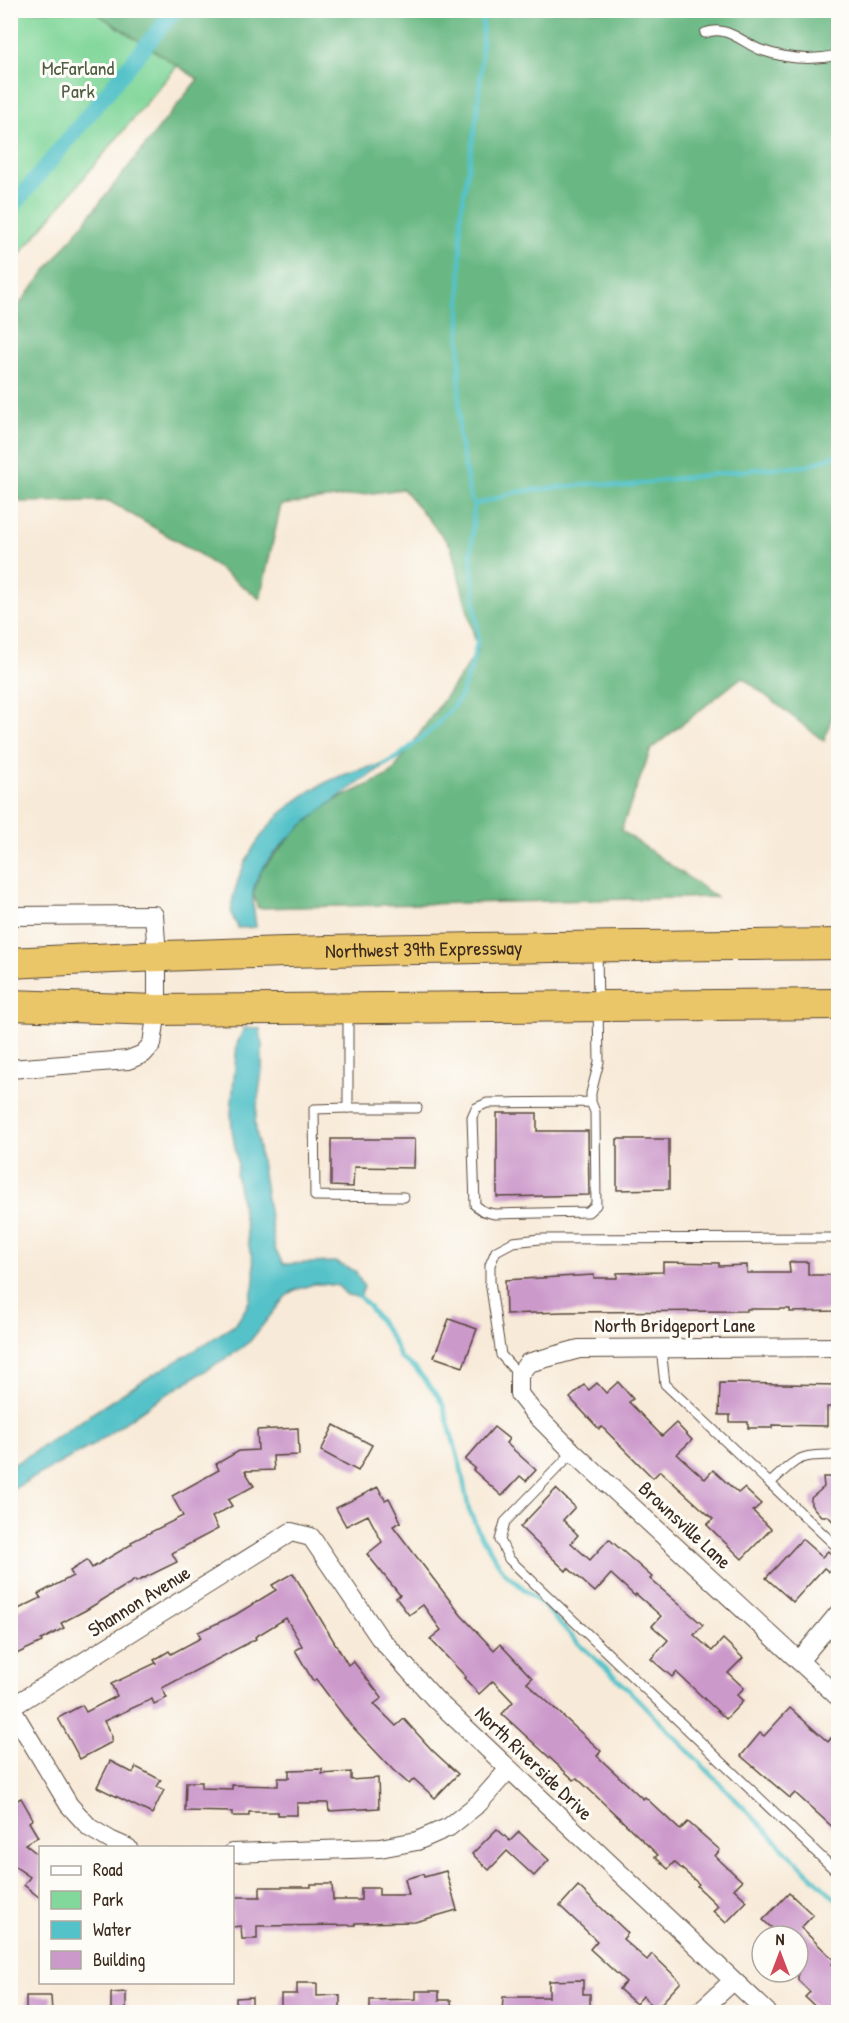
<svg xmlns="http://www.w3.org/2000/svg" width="849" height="2023" font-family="'Patrick Hand',sans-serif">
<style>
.green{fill:#82d79b;stroke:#5e805c;stroke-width:1.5}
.forest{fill:#69b883;stroke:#527150;stroke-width:1.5}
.water{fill:#54c2c9;stroke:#487674;stroke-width:1.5}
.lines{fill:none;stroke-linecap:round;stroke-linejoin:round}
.stream{stroke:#54c2c9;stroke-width:4.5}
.canal{stroke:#54c2c9;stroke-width:16}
.building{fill:#cc99cb}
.service-casing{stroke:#57473a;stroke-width:11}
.minor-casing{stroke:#57473a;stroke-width:20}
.trunk-casing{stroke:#57473a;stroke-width:32}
.service{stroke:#fff;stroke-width:9}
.minor{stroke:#fff;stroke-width:18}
.trunk{stroke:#ebc669;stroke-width:30}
.labels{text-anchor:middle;stroke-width:6;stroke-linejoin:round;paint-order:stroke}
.park-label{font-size:20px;fill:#505e44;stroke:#fdfcf7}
.street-label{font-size:20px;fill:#3b2a1e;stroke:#fdfcf7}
</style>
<rect width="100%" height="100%" fill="#fdfcf7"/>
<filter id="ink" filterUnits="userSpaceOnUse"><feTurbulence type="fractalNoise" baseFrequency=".0167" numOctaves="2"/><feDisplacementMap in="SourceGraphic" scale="12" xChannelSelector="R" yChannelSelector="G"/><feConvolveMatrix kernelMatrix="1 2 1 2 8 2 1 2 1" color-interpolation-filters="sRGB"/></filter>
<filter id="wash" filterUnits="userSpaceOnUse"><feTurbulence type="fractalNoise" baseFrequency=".008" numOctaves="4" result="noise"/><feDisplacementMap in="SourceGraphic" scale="24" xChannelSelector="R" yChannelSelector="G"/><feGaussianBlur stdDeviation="1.35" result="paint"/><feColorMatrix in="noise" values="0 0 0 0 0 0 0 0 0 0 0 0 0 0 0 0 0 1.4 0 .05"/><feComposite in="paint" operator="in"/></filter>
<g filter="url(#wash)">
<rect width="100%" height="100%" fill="#f8ead8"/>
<polygon class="green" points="11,11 223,11 11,265"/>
<polygon class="forest" points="93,11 838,11 838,698 824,741 742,677 651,749 621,830 716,897 258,908 253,894 260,872 286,842 294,832 330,803 391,774 478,651 451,546 403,489 281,505 260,599 199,554 109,501 11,502 10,316 198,79"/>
<g class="water">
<path d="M388,763C352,788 257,848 253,894C252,904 255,917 256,927L238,928C237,924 233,919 232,915C229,905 237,884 240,875C259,825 302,788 352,772C363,768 376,766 388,763Z"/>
<path d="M244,1028L260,1029L262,1046V1070L255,1123L275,1249L283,1264L335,1262L355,1271L364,1287L360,1297L347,1295L338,1286L325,1284H314L295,1290L286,1296L250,1341L236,1352L154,1402L93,1445L11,1490V1466C56,1439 100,1407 146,1379C170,1364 196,1351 220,1334C225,1331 231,1328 235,1324C252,1305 260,1275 250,1251L236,1174L238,1165L232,1130L231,1113L237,1044Z"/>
</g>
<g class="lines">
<g class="stream">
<polyline points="474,505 516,492 600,483 621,487 665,480 757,469 807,466 838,454"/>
<polyline points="383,765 398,757 435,727 459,699 471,668 478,639 471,556 474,505 470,496 459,435 461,212 477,114 481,71 483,10"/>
<path d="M355,1292C369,1305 396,1340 400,1358L415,1368L437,1395L443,1405L460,1464L469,1510L480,1534L504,1572L543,1605L577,1642L624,1685L786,1851L838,1901"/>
</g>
<polyline class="canal" points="10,210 175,10"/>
</g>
<g id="blocks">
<g class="building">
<polygon points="497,1113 537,1113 537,1131 588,1131 589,1195 497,1197"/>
<polygon points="331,1139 415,1139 414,1168 354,1167 353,1187 331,1186"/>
<polygon points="617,1139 669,1139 669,1189 617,1190"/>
<polygon points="663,1262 719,1263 719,1266 747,1265 747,1273 790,1273 789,1262 808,1262 808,1275 838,1275 838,1311 790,1312 790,1309 747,1309 747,1311 563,1312 506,1314 505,1280 594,1275 594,1278 617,1278 617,1273 663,1272"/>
<polygon points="449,1319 477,1329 463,1367 434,1357"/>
<polygon points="618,1382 633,1399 629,1402 662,1436 676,1423 692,1440 677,1454 705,1479 713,1470 738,1493 744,1488 761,1504 753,1511 771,1529 742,1559 707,1525 713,1519 660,1471 653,1478 602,1427 599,1429 570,1398 584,1385 589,1390 597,1383 606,1393"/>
<polygon points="720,1383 838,1385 838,1407 827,1407 827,1426 772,1425 772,1428 748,1428 748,1422 730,1422 730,1415 719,1415"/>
<polygon points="334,1425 372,1445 358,1471 321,1451"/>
<polygon points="494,1427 509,1439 506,1443 536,1470 526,1481 520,1476 502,1496 473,1470 475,1468 465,1460"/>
<polygon points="298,1428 299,1455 273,1456 274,1470 245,1471 254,1486 228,1500 232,1506 212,1517 218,1529 172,1553 177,1562 136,1582 135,1580 86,1610 61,1623 64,1628 41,1640 42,1642 10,1657 10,1613 41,1598 38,1594 73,1576 70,1571 87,1560 92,1568 132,1544 131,1542 183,1516 172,1496 219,1470 216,1464 239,1451 258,1450 257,1430"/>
<polygon points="823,1477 838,1477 838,1527 828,1516 821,1516 811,1505 811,1498 824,1487"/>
<polygon points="378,1487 385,1500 389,1498 401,1522 393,1526 461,1615 494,1650 500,1644 532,1678 527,1683 601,1751 597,1756 643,1799 645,1797 680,1830 688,1822 720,1850 715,1856 742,1881 734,1889 747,1901 726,1923 713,1911 718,1906 697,1886 699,1884 674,1862 668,1869 655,1857 658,1855 577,1778 574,1780 502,1714 513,1702 493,1681 479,1694 464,1678 466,1677 430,1639 441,1630 423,1605 409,1615 396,1598 400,1595 367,1554 382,1542 368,1515 346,1526 336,1508"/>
<polygon points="556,1489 575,1507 563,1520 578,1535 571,1543 590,1560 609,1539 652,1577 650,1579 703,1625 694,1635 712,1651 723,1639 743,1658 728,1673 744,1688 737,1695 743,1701 726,1719 676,1672 672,1677 651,1659 668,1640 652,1626 661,1616 636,1594 635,1596 611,1574 595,1592 568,1568 566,1571 520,1527"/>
<polygon points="802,1539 822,1557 828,1551 838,1561 829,1572 824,1568 793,1602 766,1578"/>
<polygon points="293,1573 348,1665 353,1661 382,1698 374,1704 396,1726 404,1719 432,1750 458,1774 435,1798 414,1779 409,1784 393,1770 349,1723 316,1679 313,1681 295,1650 302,1646 286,1618 255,1637 256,1639 162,1688 167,1698 154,1704 152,1699 104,1721 112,1737 112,1742 80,1759 58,1718 82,1705 86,1712 117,1696 111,1684 156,1663 154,1660 169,1651 171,1654 201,1638 198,1632 235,1615 276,1590 272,1585"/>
<polygon points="790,1708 828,1742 831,1738 838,1745 838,1832 795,1793 790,1798 741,1756 760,1733 764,1736"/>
<polygon points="110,1761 133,1773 136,1767 161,1780 157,1787 164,1790 152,1814 97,1787"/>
<polygon points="322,1769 322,1774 351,1772 351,1780 378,1778 379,1808 329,1811 328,1803 297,1803 297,1815 278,1815 278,1812 249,1812 249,1816 232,1816 232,1812 185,1811 186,1782 202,1782 201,1788 232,1789 232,1785 278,1786 278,1778 289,1778 289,1770"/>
<polygon points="21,1798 33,1819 29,1822 38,1837 25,1844 40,1856 40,1898 24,1885 30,1877 10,1863 10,1804"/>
<polygon points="497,1829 510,1841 519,1832 549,1860 534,1876 507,1851 489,1870 472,1854"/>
<polygon points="446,1871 457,1910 415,1922 355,1923 355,1925 257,1926 257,1939 242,1939 241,1926 232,1927 232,1897 260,1897 260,1887 311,1887 311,1884 332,1884 333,1900 361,1900 361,1888 379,1888 379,1895 409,1895 405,1879 423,1874 424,1877"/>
<polygon points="578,1886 628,1933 623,1939 647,1960 652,1954 681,1982 656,2009 643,1996 636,2004 619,1989 626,1982 590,1949 597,1941 560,1906"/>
<polygon points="789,1893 813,1915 801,1928 835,1961 832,1964 838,1969 838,2013 822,2013 805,1997 810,1992 798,1980 798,1936 769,1936 774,1930 763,1920"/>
<polygon points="583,1980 583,1994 590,1994 590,2013 502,2013 503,1997 549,1997 549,1981"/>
<polygon points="297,1983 317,1983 317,1996 340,1995 340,2013 281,2013 281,1994 297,1994"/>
<polygon points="416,1991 439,1991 439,2000 451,2000 452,2013 370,2013 370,2000 416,1999"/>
<polygon points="126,1992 126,2013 111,2013 111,1993"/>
<polygon points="26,1996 51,1996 52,2013 26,2013"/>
<polygon points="252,1997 252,2013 236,2013 236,1998"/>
</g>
</g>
</g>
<g filter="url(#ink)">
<use href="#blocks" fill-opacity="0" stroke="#57473a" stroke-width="1.5"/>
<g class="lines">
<defs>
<g id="service">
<path d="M705,33C726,24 743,43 761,50C786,59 812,61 838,55"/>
<polyline points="348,1014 348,1108 314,1109 315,1196 404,1197"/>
<polyline points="591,1102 595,1112 596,1205 588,1212 494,1214 483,1211 475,1205 472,1117 476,1108 487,1103 591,1102 591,1093 599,1062 597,952"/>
<polyline points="348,1108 417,1108"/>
<polyline points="661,1348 665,1384 838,1548"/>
<polyline points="519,1375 501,1355 490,1281 490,1265 496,1251 513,1242 540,1239 838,1238"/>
<polyline points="573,1452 505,1522 500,1540 509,1559 838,1873"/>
<path d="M770,1483C800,1456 798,1455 838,1455"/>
</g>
<g id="minor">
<polyline points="10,916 154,915 157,955 157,1010 152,1044 143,1054 128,1060 10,1069"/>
<polyline points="838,1347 579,1349 528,1363 519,1375 519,1394 534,1413 573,1452 838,1697"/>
<polyline points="799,1661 838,1614"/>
<polyline points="10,1708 291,1532 311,1537 379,1637 435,1699 767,2012"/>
<polyline points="11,1708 69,1805 90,1828 112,1841 128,1848"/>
<polyline points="232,1853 380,1848 417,1841 449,1827 479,1803 508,1770"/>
<polyline points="699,2012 733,1981"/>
</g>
<g id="trunk">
<path id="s1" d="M10,963C286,948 562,947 838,944"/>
<polyline points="10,1005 157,1010 838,1004"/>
</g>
</defs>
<use href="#service" class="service-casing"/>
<use href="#minor" class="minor-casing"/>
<use href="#trunk" class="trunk-casing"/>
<use href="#service" class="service"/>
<use href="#minor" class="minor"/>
<use href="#trunk" class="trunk"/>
</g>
</g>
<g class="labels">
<g class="park-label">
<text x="78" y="75">McFarland<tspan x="78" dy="23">Park</tspan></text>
</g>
<g class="street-label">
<text dy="7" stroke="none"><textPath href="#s1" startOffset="414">Northwest 39th Expressway</textPath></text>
<text x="675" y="1332">North Bridgeport Lane</text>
<text transform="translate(685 1525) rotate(43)" y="7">Brownsville Lane</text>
<text transform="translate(139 1601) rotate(-32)" y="7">Shannon Avenue</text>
<text transform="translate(534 1763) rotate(44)" y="7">North Riverside Drive</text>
</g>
</g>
<rect width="849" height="2023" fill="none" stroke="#fdfcf7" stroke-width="36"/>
<rect x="39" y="1846" width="195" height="138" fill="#fdfcf7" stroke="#afa8a0" stroke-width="1.5"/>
<rect x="51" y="1866" width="30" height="9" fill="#ffffff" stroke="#afa8a0" stroke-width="1.5"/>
<text x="93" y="1876" font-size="18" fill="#3b2a1e">Road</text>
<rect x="51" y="1891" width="30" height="18" fill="#82d79b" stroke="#afa8a0" stroke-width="1.5"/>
<text x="93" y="1906" font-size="18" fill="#3b2a1e">Park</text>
<rect x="51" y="1921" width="30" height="18" fill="#54c2c9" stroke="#afa8a0" stroke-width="1.5"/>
<text x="93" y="1936" font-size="18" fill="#3b2a1e">Water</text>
<rect x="51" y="1951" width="30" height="18" fill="#cc99cb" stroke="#afa8a0" stroke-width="1.5"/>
<text x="93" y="1966" font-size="18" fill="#3b2a1e">Building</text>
<g transform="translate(780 1954)"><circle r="28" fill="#fdfcf7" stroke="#afa8a0" stroke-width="1.5"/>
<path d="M0-4.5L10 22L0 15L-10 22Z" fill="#d1495b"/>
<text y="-9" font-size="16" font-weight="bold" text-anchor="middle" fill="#3b2a1e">N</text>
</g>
</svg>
